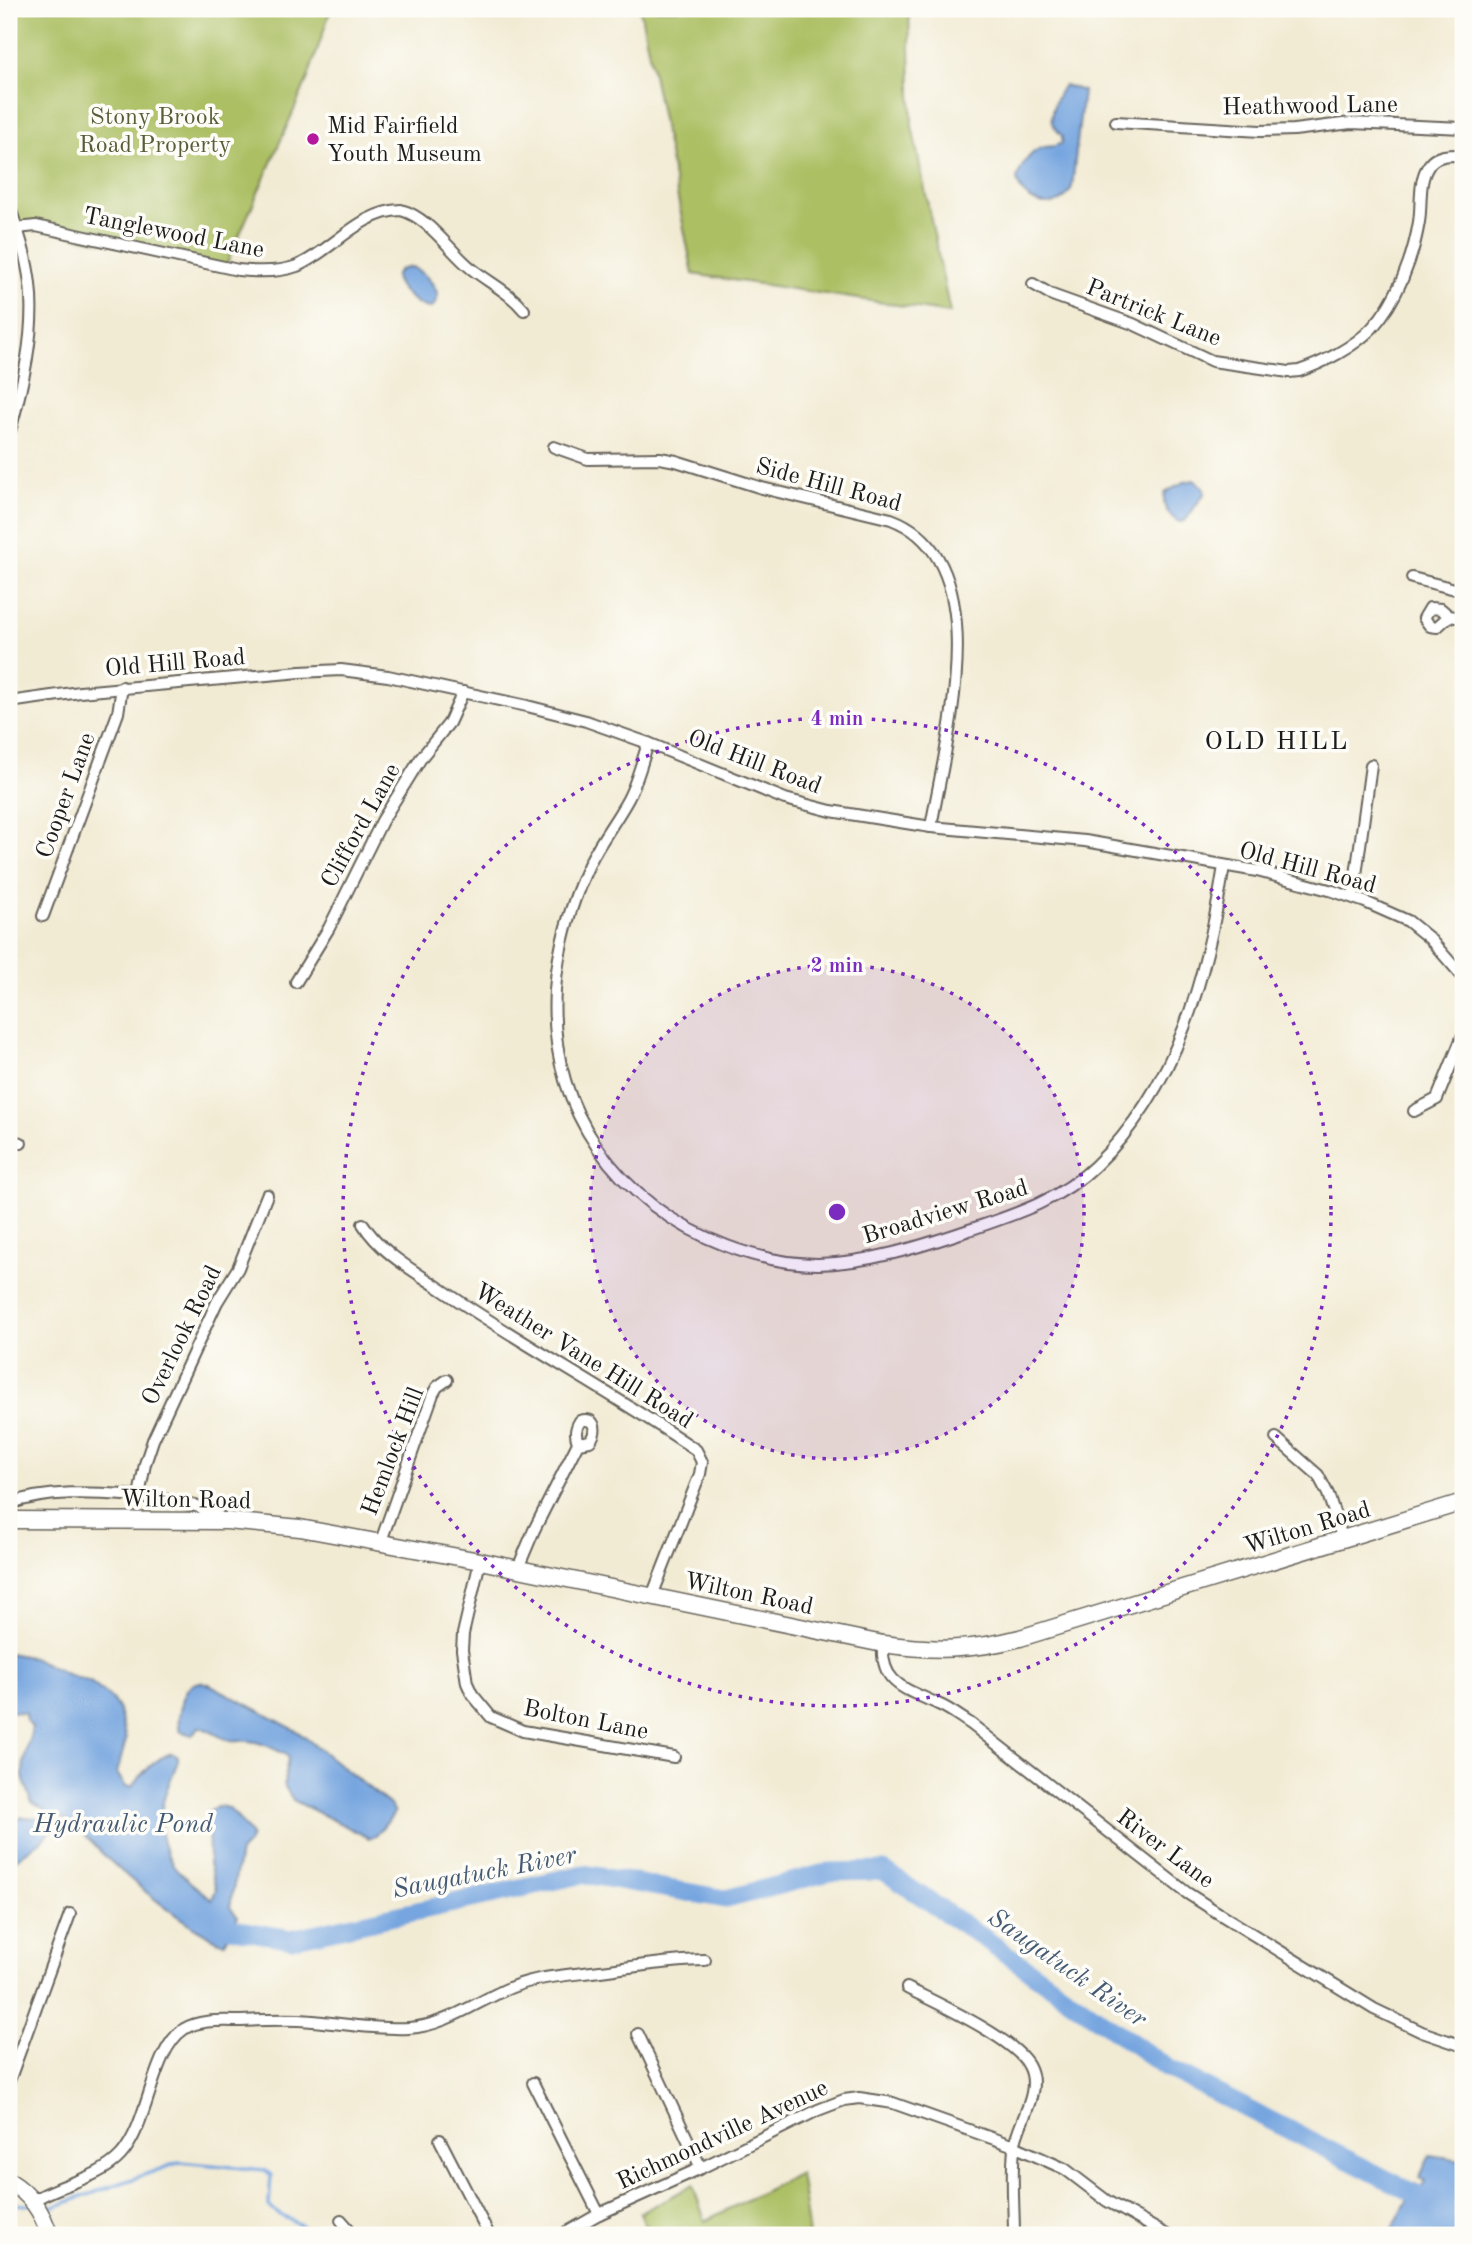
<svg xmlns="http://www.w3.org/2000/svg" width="1472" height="2244" font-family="'Old Standard TT',serif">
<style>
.green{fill:#acbf63;stroke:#646e40;stroke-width:2}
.water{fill:#76a5df;stroke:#49607e;stroke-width:2}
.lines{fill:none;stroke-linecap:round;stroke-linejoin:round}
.stream{stroke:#76a5df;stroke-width:3.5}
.river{stroke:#76a5df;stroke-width:19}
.minor-casing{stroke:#67645c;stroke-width:14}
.secondary-casing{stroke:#67645c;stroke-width:19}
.minor{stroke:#fff;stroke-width:10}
.secondary{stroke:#fff;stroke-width:16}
.ring{fill:none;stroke:#7b2cbf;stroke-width:3.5;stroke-dasharray:3.5 7}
.poi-dot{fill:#b5179e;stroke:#fdfcf7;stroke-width:2.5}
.labels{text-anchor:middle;stroke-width:7;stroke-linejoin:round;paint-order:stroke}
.street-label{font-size:24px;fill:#1c1c1c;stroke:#fdfcf7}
.park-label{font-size:24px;fill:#565d38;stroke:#fdfcf7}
.poi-label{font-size:24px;fill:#1c1c1c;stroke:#fdfcf7;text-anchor:start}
.neighbourhood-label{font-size:26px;letter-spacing:2px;fill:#1c1c1c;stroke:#fdfcf7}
.water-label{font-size:26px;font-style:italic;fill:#445a74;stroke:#fdfcf7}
.centre{fill:#7b2cbf;stroke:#fdfcf7;stroke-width:3.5}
.ring-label{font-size:21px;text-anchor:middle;font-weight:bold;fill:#7b2cbf;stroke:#fdfcf7;stroke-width:7;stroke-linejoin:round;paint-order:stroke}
</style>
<rect width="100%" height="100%" fill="#fdfcf7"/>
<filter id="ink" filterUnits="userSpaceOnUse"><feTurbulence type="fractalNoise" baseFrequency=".0143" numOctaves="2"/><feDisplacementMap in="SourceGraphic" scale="14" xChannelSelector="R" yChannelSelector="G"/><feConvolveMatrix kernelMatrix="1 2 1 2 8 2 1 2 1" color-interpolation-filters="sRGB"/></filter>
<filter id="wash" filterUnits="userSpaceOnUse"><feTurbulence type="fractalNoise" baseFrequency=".00686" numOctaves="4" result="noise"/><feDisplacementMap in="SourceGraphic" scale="28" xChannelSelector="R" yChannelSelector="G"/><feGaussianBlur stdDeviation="1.57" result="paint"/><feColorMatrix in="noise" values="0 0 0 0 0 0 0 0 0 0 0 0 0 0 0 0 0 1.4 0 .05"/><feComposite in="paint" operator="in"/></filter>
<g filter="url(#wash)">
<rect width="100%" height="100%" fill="#f2ebd4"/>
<g class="green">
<polygon points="9,9 331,9 308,78 225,268 17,224 9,204"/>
<polygon points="640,9 909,9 912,126 950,313 693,274"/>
<polygon points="800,2173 809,2235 650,2235 640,2213 693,2185 705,2221"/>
</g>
<g class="water">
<path d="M1064,85L1083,91L1072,187C1061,215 1020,206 1017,178C1022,165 1030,150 1045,147C1052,146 1055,147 1062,143V136C1058,132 1054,128 1052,123C1049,113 1058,93 1064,85Z"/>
<path d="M412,267C426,274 448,294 431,308C419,308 397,289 395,277L399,270Z"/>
<path d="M1194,480L1203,487L1205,493C1197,502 1193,511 1185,521L1179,522C1168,515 1161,506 1165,493L1184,482Z"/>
<path d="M9,1653L34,1658L64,1673L90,1682L112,1699L119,1710L126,1740L117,1773L125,1786L132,1787C141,1773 156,1759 171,1753L178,1756V1761C164,1797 149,1826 172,1863C181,1877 200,1889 212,1900L216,1889L209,1864L208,1812C228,1796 236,1818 249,1832L251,1836L248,1844L240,1852L230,1907L238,1917L224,1943C186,1927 138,1887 107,1858C92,1844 82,1829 64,1818L42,1840L9,1864V1823L22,1817L39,1818L46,1814L45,1810L31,1802C31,1792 24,1786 23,1776C22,1758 30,1743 32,1726L26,1720L25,1713L9,1711Z"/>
<path d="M201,1682L209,1684L297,1731L389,1804L395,1812L376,1835L369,1838L293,1800L284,1785L288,1757L286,1755C274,1749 262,1742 248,1741C243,1740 236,1742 231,1741C219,1738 210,1729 199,1727L192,1735L180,1731C176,1720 182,1694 190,1686C194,1683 197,1683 201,1682Z"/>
<polygon points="1430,2155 1463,2160 1463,2235 1389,2235 1416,2184 1422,2187 1425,2181 1419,2178"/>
</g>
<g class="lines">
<g class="stream">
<polyline points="9,2204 28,2205"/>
<path d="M42,2206L54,2207L180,2162L265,2170L271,2175L269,2206C280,2220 300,2219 312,2235"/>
</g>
<polyline class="river" points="209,1920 217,1926 291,1939 584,1874 726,1899 829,1872 884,1871 988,1941 1169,2069 1463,2218"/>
</g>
</g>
<g filter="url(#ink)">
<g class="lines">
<defs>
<g id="minor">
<polyline points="1116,122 1260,131 1294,130 1351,123 1463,128"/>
<path d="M9,205C18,231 27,257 30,284C36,334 22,387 9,435"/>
<path d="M17,228L36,226L238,270C257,272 278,273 297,266C332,251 360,211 401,210C430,218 449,251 472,269C490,283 509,292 524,310"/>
<path d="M1033,284L1052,295L1133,324L1212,361L1289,372L1299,371C1323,363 1354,347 1372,328C1397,301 1413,258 1419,222C1422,203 1418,180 1429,165C1436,154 1452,155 1463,155"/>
<path d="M554,447L588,459L660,458L676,461L762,488L891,519C999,559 945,744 931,827"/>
<polyline points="1412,578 1463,591"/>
<polyline points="1449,616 1437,627 1430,626 1424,618 1430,608 1441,609 1449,616 1463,618"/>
<polyline points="9,702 80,692 300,672 341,670 388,676 527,706 586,721 648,743 785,799 831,811 931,827 1085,841 1257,871 1333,891 1365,902 1408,921 1429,938 1463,977"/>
<path d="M648,743C642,762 637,782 628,799C616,821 601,840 590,862C572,901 558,946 555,990C548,1108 617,1205 727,1246C756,1257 786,1264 818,1264C868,1263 919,1247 966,1231C1013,1215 1059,1201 1095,1166C1178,1087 1207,975 1224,866"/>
<polyline points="1353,897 1371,765"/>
<polyline points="43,916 118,713 122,687"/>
<polyline points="296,982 329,928 382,821 421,758 449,723 463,692"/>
<polyline points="1414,1111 1437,1099 1463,1035"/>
<polyline points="9,1141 21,1143"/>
<path d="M363,1224C380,1252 414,1271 441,1289C524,1346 613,1393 696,1450L702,1462L700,1474L652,1596"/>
<polyline points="1276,1438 1318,1475 1328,1494 1343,1540"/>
<path d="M9,1504C51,1489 95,1493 139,1496"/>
<path d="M226,1521C200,1502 170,1500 139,1496L145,1464L153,1440L217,1302L238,1268L267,1195"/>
<polyline points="381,1541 433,1394 437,1387 447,1380"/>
<polyline points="480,1561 463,1634 462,1650 467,1683 472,1694 491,1717 523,1731 674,1757"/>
<path d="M518,1568L534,1530L578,1443C575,1434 575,1429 580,1421C595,1416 598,1430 590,1441L578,1443"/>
<path d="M883,1644C880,1685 907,1689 938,1704C950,1709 960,1717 971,1724L1187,1893L1223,1916L1374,2009L1422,2032L1463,2046"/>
<path d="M907,1988C935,2002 1016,2039 1029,2066C1043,2093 1016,2124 1014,2149C1011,2177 1014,2207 1014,2235"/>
<polyline points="638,2034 701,2168"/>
<polyline points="9,2081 70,1914"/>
<polyline points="533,2083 599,2214"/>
<polyline points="440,2140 489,2235"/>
<path d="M33,2201C60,2183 98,2180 121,2155C150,2122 151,2051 184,2029C200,2019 222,2021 241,2021C260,2020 280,2019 299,2020C335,2022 373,2030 409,2028C446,2026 479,2000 512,1987C540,1976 570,1975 600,1971C635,1967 670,1960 705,1960"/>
<polyline points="341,2220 354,2235"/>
<polyline points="562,2235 599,2214 701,2168 818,2110 844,2100 859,2098 893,2103 1014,2146 1065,2169 1107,2201 1167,2235"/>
</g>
<g id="secondary">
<path d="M9,1520L227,1521L300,1528L480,1561L883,1644C933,1651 971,1651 1020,1638L1463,1502"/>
<path d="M9,2181C30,2194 43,2212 49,2235"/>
</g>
</defs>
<use href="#minor" class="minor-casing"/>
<use href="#secondary" class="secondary-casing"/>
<use href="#minor" class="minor"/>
<use href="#secondary" class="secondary"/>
</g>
</g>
<circle cx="837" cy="1212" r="247" fill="#7b2cbf" fill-opacity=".12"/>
<g class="ring">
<circle cx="837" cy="1212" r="247"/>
<circle cx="837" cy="1212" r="494"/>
</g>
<circle class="poi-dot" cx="313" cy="139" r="7"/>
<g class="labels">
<g class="street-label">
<text transform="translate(1310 105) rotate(-1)" y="8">Heathwood Lane</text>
<text transform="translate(174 232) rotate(11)" y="8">Tanglewood Lane</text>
<text transform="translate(1154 312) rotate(22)" y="8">Partrick Lane</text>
<text transform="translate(829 484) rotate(15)" y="8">Side Hill Road</text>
<text transform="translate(175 662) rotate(-5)" y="8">Old Hill Road</text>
<text transform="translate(755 761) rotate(21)" y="8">Old Hill Road</text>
<text transform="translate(65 795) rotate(-70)" y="8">Cooper Lane</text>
<text transform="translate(360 825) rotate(-61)" y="8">Clifford Lane</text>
<text transform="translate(1308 867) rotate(15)" y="8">Old Hill Road</text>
<text transform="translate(945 1211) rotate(-17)" y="8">Broadview Road</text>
<text transform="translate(181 1335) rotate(-64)" y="8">Overlook Road</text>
<text transform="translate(584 1355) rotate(32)" y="8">Weather Vane Hill Road</text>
<text transform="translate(392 1451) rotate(-69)" y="8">Hemlock Hill</text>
<text transform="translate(186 1499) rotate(1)" y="8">Wilton Road</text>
<text transform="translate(1307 1527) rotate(-17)" y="8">Wilton Road</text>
<text transform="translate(749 1593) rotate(12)" y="8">Wilton Road</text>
<text transform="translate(586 1719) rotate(11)" y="8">Bolton Lane</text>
<text transform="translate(1166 1848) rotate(37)" y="8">River Lane</text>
<text transform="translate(722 2134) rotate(-25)" y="8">Richmondville Avenue</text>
</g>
<g class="park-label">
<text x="155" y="124">Stony Brook<tspan x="155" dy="28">Road Property</tspan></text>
</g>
<g class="poi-label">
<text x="327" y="133">Mid Fairfield<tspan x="327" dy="28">Youth Museum</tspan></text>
</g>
<g class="neighbourhood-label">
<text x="1277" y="749">OLD HILL</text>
</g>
<g class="water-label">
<text x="123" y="1832">Hydraulic Pond</text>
<text transform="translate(484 1871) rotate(-11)" y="9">Saugatuck River</text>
<text transform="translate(1068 1967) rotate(35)" y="9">Saugatuck River</text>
</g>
</g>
<circle cx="837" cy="1212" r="10" class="centre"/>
<g class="ring-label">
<text x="837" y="725">4 min</text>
<text x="837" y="972">2 min</text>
</g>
<rect width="1472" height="2244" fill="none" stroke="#fdfcf7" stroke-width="35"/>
</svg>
